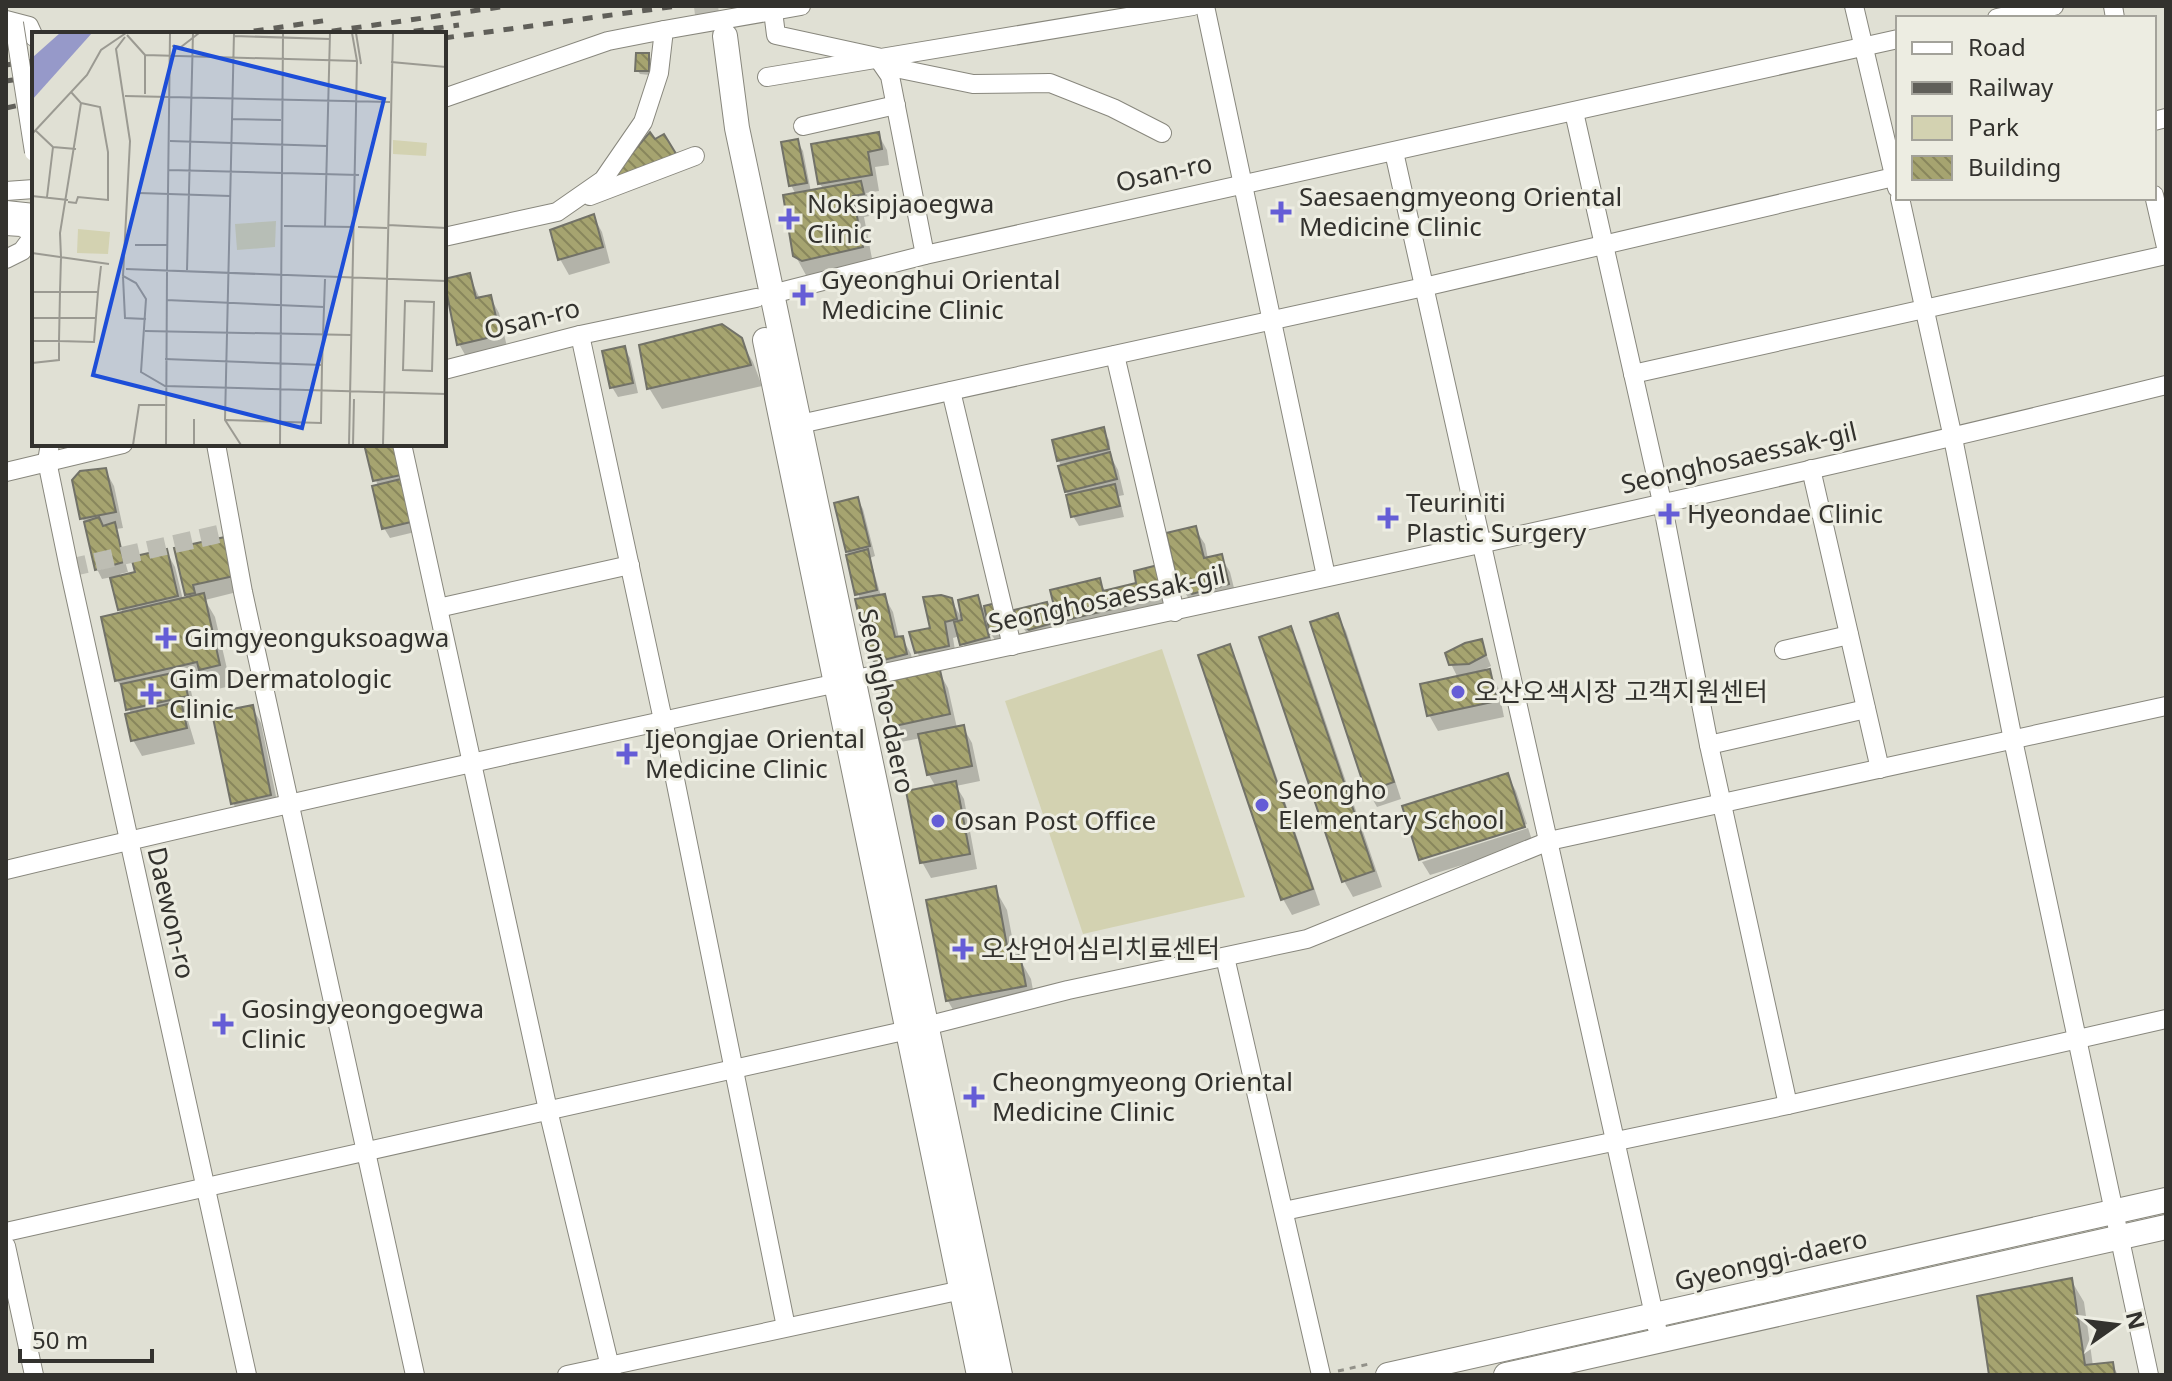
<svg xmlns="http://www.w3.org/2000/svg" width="2172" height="1381" font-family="'Noto Sans','Noto Sans KR',sans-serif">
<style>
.green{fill:#d3d2b1}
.shadow{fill:#0003}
.building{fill:url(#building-back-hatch);stroke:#727268;stroke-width:2}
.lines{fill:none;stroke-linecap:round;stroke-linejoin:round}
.minor-tunnel{stroke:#bdbdb3;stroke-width:18;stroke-dasharray:18 9;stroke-linecap:butt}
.major-tunnel{stroke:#bdbdb3;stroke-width:24;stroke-dasharray:24 12;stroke-linecap:butt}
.minor-casing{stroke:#88877d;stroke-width:20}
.major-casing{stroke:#88877d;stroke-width:26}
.path{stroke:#929189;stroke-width:3;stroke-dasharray:6 6;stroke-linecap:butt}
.minor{stroke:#fff;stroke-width:18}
.major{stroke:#fff;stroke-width:24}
.rail{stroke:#605f59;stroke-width:5;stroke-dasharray:10 10;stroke-linecap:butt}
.minor-bridge-casing{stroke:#88877d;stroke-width:20;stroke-linecap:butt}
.minor-bridge{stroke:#fff;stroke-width:18}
.poi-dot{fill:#655dd6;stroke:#edede2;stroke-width:3}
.labels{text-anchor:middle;stroke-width:6;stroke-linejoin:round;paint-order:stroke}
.street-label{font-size:26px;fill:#33322e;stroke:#edede2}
.poi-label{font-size:26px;fill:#33322e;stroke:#edede2;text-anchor:start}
.inset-road{fill:none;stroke:#9b9a92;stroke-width:2}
.view{fill:#1d4ed8;fill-opacity:0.15;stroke:#1d4ed8;stroke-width:4}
.inset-edge{fill:none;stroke:#33322e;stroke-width:4}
</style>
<defs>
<pattern id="building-back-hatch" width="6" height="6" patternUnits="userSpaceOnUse" patternTransform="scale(2)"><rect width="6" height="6" fill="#a6a470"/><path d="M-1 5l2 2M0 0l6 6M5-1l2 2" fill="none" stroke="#88865c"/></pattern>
</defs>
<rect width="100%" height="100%" fill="#e0e0d4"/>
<polygon class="green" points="1162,649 1245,897 1083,934 1005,701"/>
<g class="shadow">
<polygon points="648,55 651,59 650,75 640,74 637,70"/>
<polygon points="878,134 887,150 889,165 875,167 879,191 866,193 875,215 864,217 874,269 807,277 795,255 796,195 791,185 797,141 803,151 811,192 824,190 820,184"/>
<polygon points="593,216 602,232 610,263 569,275 560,259"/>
<polygon points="469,275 480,299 490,297 499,313 508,351 468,360 459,344 444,281"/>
<polygon points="740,340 753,362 762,386 662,409 649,388"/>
<polygon points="624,348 630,358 638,393 618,397 612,387"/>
<polygon points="1103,430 1109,440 1112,459 1118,470 1124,495 1119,496 1124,517 1079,526 1073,516 1059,460"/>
<polygon points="366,444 398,444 415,532 390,538 384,528 378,487"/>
<polygon points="105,470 114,486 123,528 116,529 128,572 120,574 121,578 137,574 166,551 175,567 183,600 189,599 186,594 224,539 241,591 205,600 215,617 231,686 213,690 209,683 190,687 196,712 186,714 195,744 142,756 133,740 131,714 125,694 117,680 123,614 112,577 102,579 97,569 88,528 82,518"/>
<polygon points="857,499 863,509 875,556 870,558 881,596 884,596 893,612 899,638 902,638 911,654 914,670 879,673 870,656 860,600 836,504"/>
<polygon points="1195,529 1205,544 1208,559 1221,557 1230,572 1237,600 1190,601 1180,584"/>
<polygon points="1157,568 1171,606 1069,637 1060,621 1099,581 1106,592 1139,584"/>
<polygon points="977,597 983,608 995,605 1006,635 997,643 989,631 993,648 968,654 960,636 953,638 957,662 926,668 917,652 951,600 964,622"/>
<polygon points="1046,604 1057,634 1036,639 1026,632 1019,621"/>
<polygon points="1337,615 1346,631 1401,799 1377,807 1368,791"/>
<polygon points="1290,629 1299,644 1382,887 1353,897 1344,881"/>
<polygon points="1481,641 1491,666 1479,672 1489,671 1498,687 1504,717 1438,731 1429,715 1458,678 1451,664"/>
<polygon points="1229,647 1238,663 1320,905 1292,915 1283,899 1200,656"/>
<polygon points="939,672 948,688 957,728 963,727 972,743 980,781 956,786 964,799 977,869 931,878 922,862 936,787 929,775 921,738 901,742 892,727 883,684"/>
<polygon points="252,707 261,723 279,811 242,819 233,803"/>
<polygon points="1507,775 1516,791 1527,824 1422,858 1422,860 1405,808"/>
<polygon points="1528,828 1533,843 1430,875 1422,862"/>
<polygon points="995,889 1007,910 1016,958 1019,958 1031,979 1036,1007 960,1022 948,1001"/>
<polygon points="2071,1280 2084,1302 2093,1366 2112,1364 2118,1375 1991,1375"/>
</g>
<g class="building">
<polygon points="636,53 649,53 649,71 635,71"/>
<polygon points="650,132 655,139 664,134 678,157 618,178 615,173"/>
<polygon points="879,132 882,149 868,152 872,175 818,184 811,144"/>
<polygon points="798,139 807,183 789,186 781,142"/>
<polygon points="861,181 864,194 853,196 863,247 802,261 793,256 783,195"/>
<polygon points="594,214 603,247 558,260 550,230"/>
<polygon points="470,273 476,298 491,295 500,335 457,345 444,279"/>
<polygon points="722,324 742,338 751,365 647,389 639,345"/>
<polygon points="625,346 633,383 610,388 602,351"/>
<polygon points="1104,427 1109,449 1057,461 1052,440"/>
<polygon points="364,444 394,444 401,475 373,481"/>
<polygon points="1110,452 1117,479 1065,492 1058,466"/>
<polygon points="106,468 116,512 80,519 72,480 80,471"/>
<polygon points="401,479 411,522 382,529 372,486"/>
<polygon points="1115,484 1120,506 1071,517 1066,495"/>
<polygon points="858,497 870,546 846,552 834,503"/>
<polygon points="99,517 103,526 115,522 124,562 95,570 84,522"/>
<polygon points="1196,526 1204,558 1222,554 1229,584 1192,594 1178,585 1166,533"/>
<polygon points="225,537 234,576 193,585 195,593 185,595 174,548"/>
<polygon points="167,549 178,596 118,610 110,578 135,572 131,557"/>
<polygon points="868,549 877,590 855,595 846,555"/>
<polygon points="1158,565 1163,590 1154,599 1058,622 1050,590 1100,578 1103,591 1136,583 1134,571"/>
<polygon points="204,593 220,665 199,670 197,662 115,681 101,617"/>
<polygon points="885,594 895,637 903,636 907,654 876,662 868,657 855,599"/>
<polygon points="941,595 952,598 957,619 945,622 949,646 915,653 909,632 930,628 923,597"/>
<polygon points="978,595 989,637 960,645 954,622 962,620 958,600"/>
<polygon points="1047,602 1053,623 1029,630 1018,622 1014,610"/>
<polygon points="996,603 1001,624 997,632 990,634 984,606"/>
<polygon points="1338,613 1394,782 1366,792 1310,622"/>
<polygon points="1291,626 1374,871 1342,882 1259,637"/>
<polygon points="1482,639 1486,655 1469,664 1449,665 1445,653 1465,643"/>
<polygon points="1230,644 1313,889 1281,900 1198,655"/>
<polygon points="1490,669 1497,701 1427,716 1420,684"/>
<polygon points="940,670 950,714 890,727 880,683"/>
<polygon points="182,671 188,696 126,710 121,684"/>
<polygon points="181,701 187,728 131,741 125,714"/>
<polygon points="253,705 271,795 231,804 212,713"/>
<polygon points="964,725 972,766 927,775 918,734"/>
<polygon points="1508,773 1525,827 1419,860 1402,806"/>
<polygon points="956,781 970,854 920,863 906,791"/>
<polygon points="996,886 1009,957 1020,955 1026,986 946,1001 926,900"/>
<polygon points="2072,1278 2085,1365 2113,1362 2115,1375 1989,1375 1977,1296"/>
</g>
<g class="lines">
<polyline class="minor-tunnel" points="69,568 232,531"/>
<polyline class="major-tunnel" points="706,6 710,39"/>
<defs>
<g id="minor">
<polyline points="1205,6 1326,576"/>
<polyline points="1854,6 1897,188"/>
<polyline points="2113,6 2115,18"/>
<polyline points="773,11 776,35 877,57 900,69 973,84 1050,83 1113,108 1162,133"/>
<polyline points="1997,18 2054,6"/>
<polyline points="6,20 29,26 34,37"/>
<polyline points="879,60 890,76 925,255"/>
<polyline points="767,77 1193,6"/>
<polyline points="444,98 608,41 664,30"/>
<polyline points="1574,112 1662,502 1709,745 1788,1105"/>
<polyline points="2154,121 2166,118"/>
<polyline points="803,126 896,105"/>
<polyline points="1394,152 1657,1328"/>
<polyline points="6,191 34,189"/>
<polyline points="2154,195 2166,247"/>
<polyline points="590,196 695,156"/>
<polyline points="1900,198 1953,438 2013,740 2149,1375"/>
<polyline points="6,210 34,213"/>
<polyline points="6,226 21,227 34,233"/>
<polyline points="444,237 557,212 603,180 643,122 659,73 664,30 801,6"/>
<polyline points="6,259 22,251 34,235"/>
<polyline points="772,294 925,255 1898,39"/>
<polyline points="580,335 663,720 786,1327"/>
<polyline points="1115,355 1175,612"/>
<polyline points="444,370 580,335 756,298"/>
<polyline points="1633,374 2166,255"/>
<polyline points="951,391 1012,646"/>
<polyline points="800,424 1424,287 1898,176"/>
<polyline points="50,444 47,461 69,568 247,1375"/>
<polyline points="216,444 243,592 415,1375"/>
<polyline points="402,444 548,1110 612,1375"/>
<polyline points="1811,469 1880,769"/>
<polyline points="6,472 123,444"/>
<polyline points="438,608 630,565"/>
<polyline points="1784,650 1849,635"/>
<polyline points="1709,745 1866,709"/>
<path d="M6,870C724,698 1450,562 2166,385"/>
<polyline points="1225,957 1321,1375"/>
<polyline points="1284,1211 1788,1105 2166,1019"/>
<polyline points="6,1232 926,1026 1068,990 1307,939 1549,841 2166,706"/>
<polyline points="6,1246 34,1375"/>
<polyline points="567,1375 962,1290"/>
</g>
<g id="major">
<polyline points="725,36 737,128 1000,1375"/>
<polyline points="765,340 979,1375"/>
<polyline points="1388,1375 2166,1200"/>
<polyline points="1506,1375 2166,1227"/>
</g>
</defs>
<use href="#minor" class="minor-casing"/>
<use href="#major" class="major-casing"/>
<polyline class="path" points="1338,1371 1369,1364"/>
<use href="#minor" class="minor"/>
<use href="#major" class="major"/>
<g class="rail">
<polyline points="234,34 329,20"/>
<polyline points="312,34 507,6"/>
<polyline points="394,34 459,25"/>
<polyline points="444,38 677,6"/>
<polyline points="6,65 34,61"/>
<polyline points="6,81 34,77"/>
<polyline points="6,108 34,102"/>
</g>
<defs>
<polyline id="minor-bridge" points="14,23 34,152"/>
</defs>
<use href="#minor-bridge" class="minor-bridge-casing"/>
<use href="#minor-bridge" class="minor-bridge"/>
</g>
<g class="poi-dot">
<path d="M1277 200h8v8h8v8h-8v8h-8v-8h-8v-8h8z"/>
<path d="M785 207h8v8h8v8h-8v8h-8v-8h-8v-8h8z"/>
<path d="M799 283h8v8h8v8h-8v8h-8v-8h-8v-8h8z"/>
<path d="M1665 502h8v8h8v8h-8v8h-8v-8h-8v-8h8z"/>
<path d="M1384 506h8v8h8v8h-8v8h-8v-8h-8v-8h8z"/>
<path d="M162 626h8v8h8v8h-8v8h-8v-8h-8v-8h8z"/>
<circle cx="1458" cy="692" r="8"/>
<path d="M147 682h8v8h8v8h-8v8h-8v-8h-8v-8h8z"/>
<path d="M623 742h8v8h8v8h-8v8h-8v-8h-8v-8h8z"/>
<circle cx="1262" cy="805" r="8"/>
<circle cx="938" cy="821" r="8"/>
<path d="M959 937h8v8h8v8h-8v8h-8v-8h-8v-8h8z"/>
<path d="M219 1012h8v8h8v8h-8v8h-8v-8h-8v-8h8z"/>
<path d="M970 1085h8v8h8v8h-8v8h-8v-8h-8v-8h8z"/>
</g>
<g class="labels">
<g class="street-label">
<text transform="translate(1164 173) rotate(-12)" y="9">Osan-ro</text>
<text transform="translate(532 319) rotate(-14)" y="9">Osan-ro</text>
<text transform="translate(1739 458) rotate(-13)" y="9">Seonghosaessak-gil</text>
<text transform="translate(1107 599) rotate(-12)" y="9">Seonghosaessak-gil</text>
<text transform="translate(886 701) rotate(78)" y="9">Seongho-daero</text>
<text transform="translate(171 913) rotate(77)" y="9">Daewon-ro</text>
<text transform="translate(1771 1260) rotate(-13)" y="9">Gyeonggi-daero</text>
</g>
<g class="poi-label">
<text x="1299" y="206">Saesaengmyeong Oriental<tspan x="1299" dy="30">Medicine Clinic</tspan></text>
<text x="807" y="213">Noksipjaoegwa<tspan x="807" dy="30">Clinic</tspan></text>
<text x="821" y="289">Gyeonghui Oriental<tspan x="821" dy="30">Medicine Clinic</tspan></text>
<text x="1406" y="512">Teuriniti<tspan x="1406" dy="30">Plastic Surgery</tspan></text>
<text x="1687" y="523">Hyeondae Clinic</text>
<text x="184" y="647">Gimgyeonguksoagwa</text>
<text x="169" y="688">Gim Dermatologic<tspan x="169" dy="30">Clinic</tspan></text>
<text x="1474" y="701">오산오색시장 고객지원센터</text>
<text x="645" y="748">Ijeongjae Oriental<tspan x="645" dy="30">Medicine Clinic</tspan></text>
<text x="1278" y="799">Seongho<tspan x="1278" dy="30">Elementary School</tspan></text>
<text x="954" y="830">Osan Post Office</text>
<text x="981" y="958">오산언어심리치료센터</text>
<text x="241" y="1018">Gosingyeongoegwa<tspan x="241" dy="30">Clinic</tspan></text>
<text x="992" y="1091">Cheongmyeong Oriental<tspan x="992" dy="30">Medicine Clinic</tspan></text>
</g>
</g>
<g transform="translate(32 32)">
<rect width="414" height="414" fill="#e0e0d4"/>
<path d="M361,108L395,111L394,124L361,122ZM244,189L243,215L205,218L203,192ZM46,197L78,200L76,222L45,221Z" fill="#d3d2b1"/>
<path d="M28,1H60L0,68L1,25Z" fill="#9699c9"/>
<path class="inset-road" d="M202,1L193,388L209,413M324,1L329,32M95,3L113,23V62M202,4L298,7M93,5L84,17L98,109L91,244L104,251L114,267L109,340L133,354L414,362M140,14L149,15L167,1M113,23L325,29M359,30L414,35M93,64L358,70M200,87L249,88M3,98L21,115L44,117M0,102L55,43L69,18L94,1M138,109L295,114M137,138L327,143M107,161L198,164M0,164L36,168M15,165L21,115M36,170L44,171L46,165L76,168V120L68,75L49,71M356,193L414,196M252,194L322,195M293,195L298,1M326,195L355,196M103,213H135M0,221L77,232M94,237L414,249M135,238L138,1M155,238L161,1M91,245L93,286L114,287M0,260H66L62,310L27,309L28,260L29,225L28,201L49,71L39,60M66,260L69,234M134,268L292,275M373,269L402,270L400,339L371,338ZM0,286H63M113,299L319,303M0,309H27V328L0,331M133,327L290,333L289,391L194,388M290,333L293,247M101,413L107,373H133M134,413L135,240M162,413V387M248,413L251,1M317,413L325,29L320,1M321,413L322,367M351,413L361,1"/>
<path class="view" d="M143,15L352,67L270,396L61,343Z"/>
<rect width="414" height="414" class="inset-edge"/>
</g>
<rect width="2172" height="1381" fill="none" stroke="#33322e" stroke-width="16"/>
<rect x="1896" y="16" width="260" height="184" fill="#edede2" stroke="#a3a29a" stroke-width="2"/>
<rect x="1912" y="42" width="40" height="12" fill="#ffffff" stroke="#a3a29a" stroke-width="2"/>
<text x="1968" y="56" font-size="24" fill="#33322e">Road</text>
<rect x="1912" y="82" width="40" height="12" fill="#605f59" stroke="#a3a29a" stroke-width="2"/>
<text x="1968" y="96" font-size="24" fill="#33322e">Railway</text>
<rect x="1912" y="116" width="40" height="24" fill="#d3d2b1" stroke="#a3a29a" stroke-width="2"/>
<text x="1968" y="136" font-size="24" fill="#33322e">Park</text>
<rect x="1912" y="156" width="40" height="24" fill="url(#building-back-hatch)" stroke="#a3a29a" stroke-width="2"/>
<text x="1968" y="176" font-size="24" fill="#33322e">Building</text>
<g transform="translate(2116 1325) rotate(76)" stroke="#edede2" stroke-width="6" paint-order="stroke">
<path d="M0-6L14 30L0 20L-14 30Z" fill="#33322e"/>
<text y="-12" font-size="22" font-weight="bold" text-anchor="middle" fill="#33322e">N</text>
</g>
<path d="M20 1349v12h132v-12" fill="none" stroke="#33322e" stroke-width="4"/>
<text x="32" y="1349" font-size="24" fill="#33322e" stroke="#edede2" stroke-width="6" paint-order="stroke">50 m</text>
</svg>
